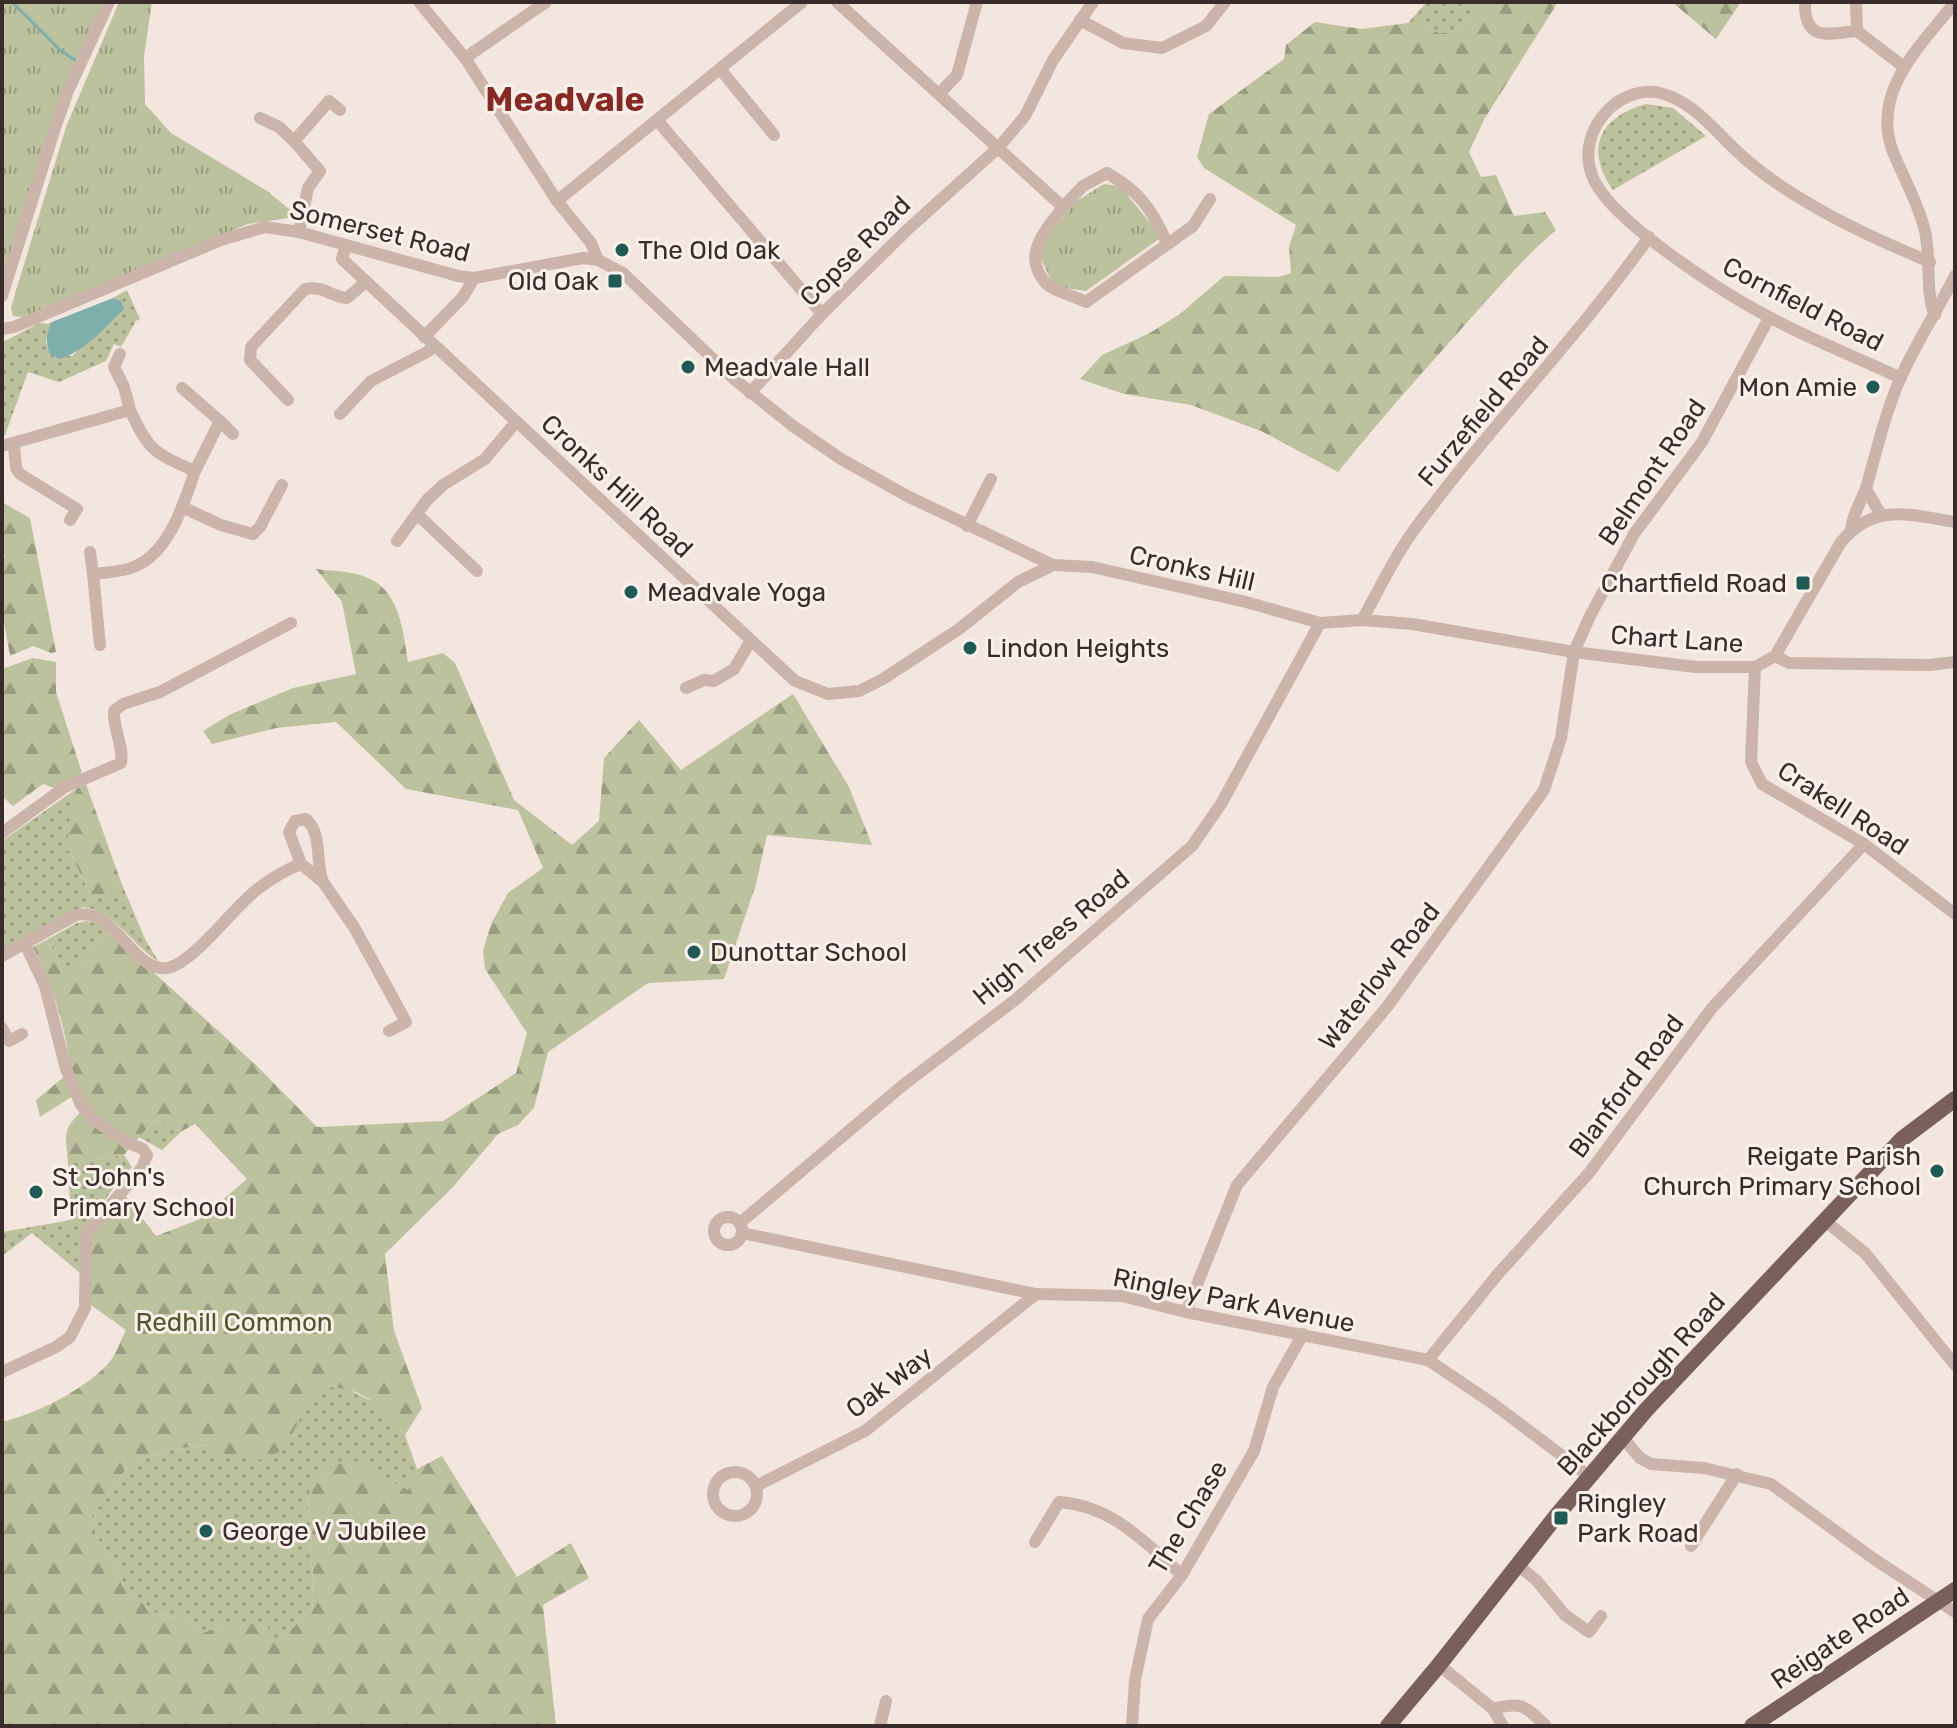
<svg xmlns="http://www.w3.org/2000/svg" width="1957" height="1728" font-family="Rubik,sans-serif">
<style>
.grass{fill:url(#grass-dots)}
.forest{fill:url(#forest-firs)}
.park{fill:url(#park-tufts)}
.water{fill:#7db0aa}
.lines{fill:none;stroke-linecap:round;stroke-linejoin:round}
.stream{stroke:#7db0aa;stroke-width:3}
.minor{stroke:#cbb4aa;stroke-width:12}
.major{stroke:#7a605b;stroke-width:16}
.poi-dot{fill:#1f5a55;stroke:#faf1eb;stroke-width:3}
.labels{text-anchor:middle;stroke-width:6;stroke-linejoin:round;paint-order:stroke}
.street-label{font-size:26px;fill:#392c2a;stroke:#faf1eb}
.poi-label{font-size:26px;fill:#392c2a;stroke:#faf1eb;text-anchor:start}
.park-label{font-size:26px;fill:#4f572d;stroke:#faf1eb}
.district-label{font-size:34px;font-weight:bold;fill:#882a23;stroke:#faf1eb}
</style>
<defs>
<pattern id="grass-dots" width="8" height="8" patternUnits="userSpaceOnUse" patternTransform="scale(2)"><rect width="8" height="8" fill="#bcc29e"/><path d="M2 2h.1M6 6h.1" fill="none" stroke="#9a9e81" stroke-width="1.8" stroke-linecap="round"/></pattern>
<pattern id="forest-firs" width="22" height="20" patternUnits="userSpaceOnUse" patternTransform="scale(2)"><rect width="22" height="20" fill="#bcc29e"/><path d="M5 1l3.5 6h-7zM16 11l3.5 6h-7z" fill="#9a9e81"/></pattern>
<pattern id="park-tufts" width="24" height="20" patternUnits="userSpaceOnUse" patternTransform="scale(2)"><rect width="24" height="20" fill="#bcc29e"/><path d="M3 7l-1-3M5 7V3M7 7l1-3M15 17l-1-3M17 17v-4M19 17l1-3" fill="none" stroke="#9a9e81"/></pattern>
</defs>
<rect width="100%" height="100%" fill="#f3e6df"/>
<g class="grass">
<polygon points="1427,2 1475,2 1462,30 1440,33 1408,23"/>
<path d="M1646,104L1673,108L1706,136L1613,190C1584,149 1599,117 1646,104Z"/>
<polygon points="127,290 140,319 136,321 121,347 114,344 106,361 59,382 28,372 5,435 2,435 2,345 5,341 39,323 47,324 52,322 46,342 49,353 72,356 123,309 121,302 113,298"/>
<path d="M76,789L68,848L93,900L106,896L121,882L145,939L159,962C133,946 115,911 83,907L2,951V841Z"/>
<polygon points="87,921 99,924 109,932 73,973 63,973 56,953 46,940 77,923"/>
<polygon points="153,1121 182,1131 162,1150 139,1137"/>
<polygon points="124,1155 132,1167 114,1187 89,1223 80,1273 32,1233 2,1256 2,1232 71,1220 68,1164"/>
<polygon points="321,1386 343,1387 380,1405 405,1435 417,1469 409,1490 327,1469 312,1487 307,1504 312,1528 310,1550 314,1581 312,1610 277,1642 231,1622 198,1635 190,1621 153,1612 125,1587 109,1553 96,1537 92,1516 129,1465 167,1450 206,1445 220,1453 236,1455 310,1399"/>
</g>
<g class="forest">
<path d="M1475,2H1558L1485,118L1469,152L1481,177L1496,175L1514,216L1545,212L1556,230C1522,259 1493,294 1463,327C1420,375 1378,422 1338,472L1261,431L1191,405L1124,394L1080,379L1102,355L1148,334L1180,314L1224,276L1279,277L1291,273L1289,247L1296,225L1204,168L1197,157L1209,114L1284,59L1286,45L1315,22L1361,29L1408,23L1440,33L1462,30Z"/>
<polygon points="1672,2 1741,2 1716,39"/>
<polygon points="2,502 30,518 56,652 51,653 33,646 10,656 2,611 2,560 5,556 2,547"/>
<path d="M316,569C331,571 351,571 366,577C400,590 403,631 408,662L443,653L455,663L514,800L572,845L599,821L604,758L639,720L681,770L793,694L849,787L872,845L767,835L756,884L724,979L648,983L548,1052L534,1108L518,1125L498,1134L453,1187L385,1254L394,1331L422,1408L405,1435C379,1403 364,1388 321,1386L310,1399L284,1450L259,1460L220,1453L206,1445L167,1450L129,1465L92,1516L96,1537L109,1553L125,1587L153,1612L190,1621L198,1635L231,1622L266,1625L278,1641L312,1610L314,1581L310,1550L312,1528L307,1504L312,1487L327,1469L352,1459L408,1490L417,1469L442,1456L517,1577L571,1543L589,1578L543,1605L556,1726H2V1422C38,1413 82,1391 108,1364C116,1355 121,1340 126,1330L91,1305V1237L124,1194L156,1236L200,1219L247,1179L195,1124L182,1131L153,1121L124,1155L68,1164C66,1134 61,1130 84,1109L76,1094L40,1117L36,1100L71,1071C66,1030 53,985 33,947L46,940L56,953L63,973H73L109,932L257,1066L317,1127L443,1121L516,1073L527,1033L485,969L483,951L491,924L508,893L543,868L518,810L406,789L336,722L276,728L212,744L203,731L229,715L293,688L356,674L342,602Z"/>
<polygon points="33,658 56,662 56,692 82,773 54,788 43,784 13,806 2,796 2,669"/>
<polygon points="86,784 121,882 106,896 93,900 68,848 68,826 76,789"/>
</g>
<g class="park">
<polygon points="2,2 103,2 2,279"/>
<polygon points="119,2 152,2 144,56 145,104 171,133 267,191 293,212 289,218 248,224 23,317 13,316 11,307 66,127"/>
<polygon points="1104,184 1120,186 1151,224 1159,239 1086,291 1066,288 1052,282 1040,257 1041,245 1075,202"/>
</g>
<path class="water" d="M113,298L121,301L124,309C105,327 85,352 59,359L49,353C46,341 46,332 52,322Z"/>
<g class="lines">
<polyline class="stream" points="12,2 60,50 75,60"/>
<g class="minor">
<polyline points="419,2 465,58 557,201 591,243 598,260"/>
<path d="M837,2L1063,207C1047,229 1021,254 1045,282C1052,291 1074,296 1086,302L1193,226L1210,199"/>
<path d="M1805,2C1804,44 1831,33 1857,31L1904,67"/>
<polyline points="1856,2 1857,31"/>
<polyline points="1080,20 1123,43 1162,48 1206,26 1225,2"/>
<polyline points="465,58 546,2"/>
<polyline points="720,69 774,135"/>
<polyline points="939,94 957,75 977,2"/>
<polyline points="260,118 279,127 294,141"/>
<polyline points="657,120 822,314"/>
<polyline points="557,201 802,2"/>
<path d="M1063,207L1083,186L1107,173C1139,191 1152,209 1167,243"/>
<polyline points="299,232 308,188 320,171 294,141 329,101 340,110"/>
<polyline points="346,245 342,259 795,681 828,694 859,691 883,679 959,629 1018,582 1053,565"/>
<polyline points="2,296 55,128 68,91 109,2"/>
<path d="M1935,315C1925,295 1931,256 1925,231C1918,202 1904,179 1893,152C1870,91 1921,46 1955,2"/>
<path d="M2,329L14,327L221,240L265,227L299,232L458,276L474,278L583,258L598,260L623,273L734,379L793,426L841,459L909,497L1053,565L1092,567L1246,602L1320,623L1362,620L1412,624L1574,652L1696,667H1755L1775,656L1841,542C1875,502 1910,515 1955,522"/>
<polyline points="424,337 463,297 474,278"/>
<polyline points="120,354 114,367 124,387 130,410"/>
<path d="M1901,378C1857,357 1811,340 1769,317C1725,294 1614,223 1594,180C1582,154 1590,127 1610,108C1623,96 1642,89 1660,93C1694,101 1716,133 1741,155C1754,167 1769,178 1784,188C1829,218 1880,241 1930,262"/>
<polyline points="182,388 220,421 195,471"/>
<polyline points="750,393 822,314 906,231 998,148 1025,116 1053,60 1093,2"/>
<path d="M288,400L250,360L251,347L305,289C323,285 331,297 347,298L366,282"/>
<polyline points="340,414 371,381 427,352 434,346"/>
<polyline points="220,421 233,434"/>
<polyline points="14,445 16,468 20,474 77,509 70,520"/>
<path d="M2,446L130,410C149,451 154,453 195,471C184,503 170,551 136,566C124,572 107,572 93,574L100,645"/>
<polyline points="1866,489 1881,515"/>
<polyline points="182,507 221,525 253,534 260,527 282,485"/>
<polyline points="417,514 477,571"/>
<polyline points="967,526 991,479"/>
<path d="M1851,531C1852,514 1862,501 1867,485C1877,449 1885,414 1900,379C1916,343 1937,311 1955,276"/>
<polyline points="397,541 427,500 443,485 485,459 516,422"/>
<polyline points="90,552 93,574"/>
<path d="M1362,620C1379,590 1394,557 1414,530C1488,428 1576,340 1649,237"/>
<polyline points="1775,656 1789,663 1929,665 1955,662"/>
<polyline points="1755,667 1751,762 1762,784 1864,844 1955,914"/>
<polyline points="686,688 704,680 714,681 734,669 750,642"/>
<path d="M2,833L65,787L121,763C124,745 113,730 114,711L123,704L160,692L291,623"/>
<path d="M323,882C315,863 323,834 306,819L295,821L289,832L301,864L323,882L354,927L406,1022L389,1031"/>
<path d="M2,956L76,915C115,906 133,973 167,968C192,965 236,904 259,888C271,879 287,869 301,864"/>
<polyline points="2,1028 9,1041 22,1034"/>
<circle cx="728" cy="1231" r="14"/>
<polyline points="1824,1220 1865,1253 1955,1365"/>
<polyline points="740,1223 902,1086 1015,1000 1192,846 1221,804 1320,623"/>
<polyline points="742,1233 1036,1294 1122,1296 1186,1312 1428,1360 1492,1403 1589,1476"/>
<polyline points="1186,1312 1237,1185 1387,1007 1544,790 1561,738 1574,652 1590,616 1634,534 1702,442 1769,318"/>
<polyline points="1428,1360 1498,1274 1589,1173 1712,1008 1864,844"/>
<polyline points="2,1372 56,1347 70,1337 85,1308 86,1234 142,1168 147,1155 143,1149 126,1142 93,1119 81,1105 66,1069 45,986 25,944"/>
<polyline points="1623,1438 1640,1458 1651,1464 1704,1468 1771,1484 1874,1559 1955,1612"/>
<circle cx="735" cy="1494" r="22"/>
<polyline points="756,1486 865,1431 1036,1294"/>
<path d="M1035,1542L1059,1502C1113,1506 1143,1541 1182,1575"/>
<polyline points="1691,1546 1737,1474"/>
<polyline points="1518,1565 1537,1581 1565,1615 1589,1632 1601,1616"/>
<polyline points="1439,1665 1493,1709"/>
<polyline points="880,1726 886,1701"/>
<polyline points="1132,1726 1135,1680 1148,1619 1182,1575 1254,1451 1273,1387 1303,1334"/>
<path d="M1503,1726L1493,1709C1522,1701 1525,1706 1546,1726"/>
</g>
<g class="major">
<polyline points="1388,1726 1439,1665 1557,1515 1646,1410 1902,1139 1955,1099"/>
<polyline points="1752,1726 1955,1590"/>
</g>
</g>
<g class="poi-dot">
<circle cx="622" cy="250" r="8"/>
<rect x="607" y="273" width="16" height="16" rx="4"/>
<circle cx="688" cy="367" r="8"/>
<circle cx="1873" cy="387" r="8"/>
<rect x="1795" y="575" width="16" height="16" rx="4"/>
<circle cx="631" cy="592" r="8"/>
<circle cx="970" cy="648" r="8"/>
<circle cx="694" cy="952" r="8"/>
<circle cx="1937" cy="1171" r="8"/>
<circle cx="36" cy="1192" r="8"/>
<rect x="1553" y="1510" width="16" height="16" rx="4"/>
<circle cx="206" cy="1531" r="8"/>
</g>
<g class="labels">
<g class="street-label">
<text transform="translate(380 231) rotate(14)" y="9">Somerset Road</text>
<text transform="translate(855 251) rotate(-45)" y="9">Copse Road</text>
<text transform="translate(1803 304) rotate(27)" y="9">Cornfield Road</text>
<text transform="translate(1483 411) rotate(-50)" y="9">Furzefield Road</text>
<text transform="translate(1652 472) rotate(-56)" y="9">Belmont Road</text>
<text transform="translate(617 486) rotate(43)" y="9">Cronks Hill Road</text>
<text transform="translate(1192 568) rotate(13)" y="9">Cronks Hill</text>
<text transform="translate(1677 639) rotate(4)" y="9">Chart Lane</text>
<text transform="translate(1843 808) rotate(33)" y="9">Crakell Road</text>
<text transform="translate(1051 937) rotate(-40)" y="9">High Trees Road</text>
<text transform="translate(1379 976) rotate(-52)" y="9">Waterlow Road</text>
<text transform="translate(1626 1086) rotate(-53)" y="9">Blanford Road</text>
<text transform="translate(1234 1300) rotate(11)" y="9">Ringley Park Avenue</text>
<text transform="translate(889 1382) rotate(-37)" y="9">Oak Way</text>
<text transform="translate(1641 1384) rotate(-48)" y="9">Blackborough Road</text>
<text transform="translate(1188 1517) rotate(-59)" y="9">The Chase</text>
<text transform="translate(1840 1638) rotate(-34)" y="9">Reigate Road</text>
</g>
<g class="poi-label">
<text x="638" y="259">The Old Oak</text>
<text x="599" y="290" text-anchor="end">Old Oak</text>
<text x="704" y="376">Meadvale Hall</text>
<text x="1857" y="396" text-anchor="end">Mon Amie</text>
<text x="1787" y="592" text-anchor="end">Chartfield Road</text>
<text x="647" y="601">Meadvale Yoga</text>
<text x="986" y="657">Lindon Heights</text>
<text x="710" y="961">Dunottar School</text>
<text x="1921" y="1165" text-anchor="end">Reigate Parish<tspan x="1921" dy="30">Church Primary School</tspan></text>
<text x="52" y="1186">St John's<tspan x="52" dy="30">Primary School</tspan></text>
<text x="1577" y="1512">Ringley<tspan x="1577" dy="30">Park Road</tspan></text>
<text x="222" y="1540">George V Jubilee</text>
</g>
<g class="park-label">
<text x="234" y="1331">Redhill Common</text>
</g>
<g class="district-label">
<text x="565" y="111">Meadvale</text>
</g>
</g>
<rect width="1957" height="1728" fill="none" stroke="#392c2a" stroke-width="8"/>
</svg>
